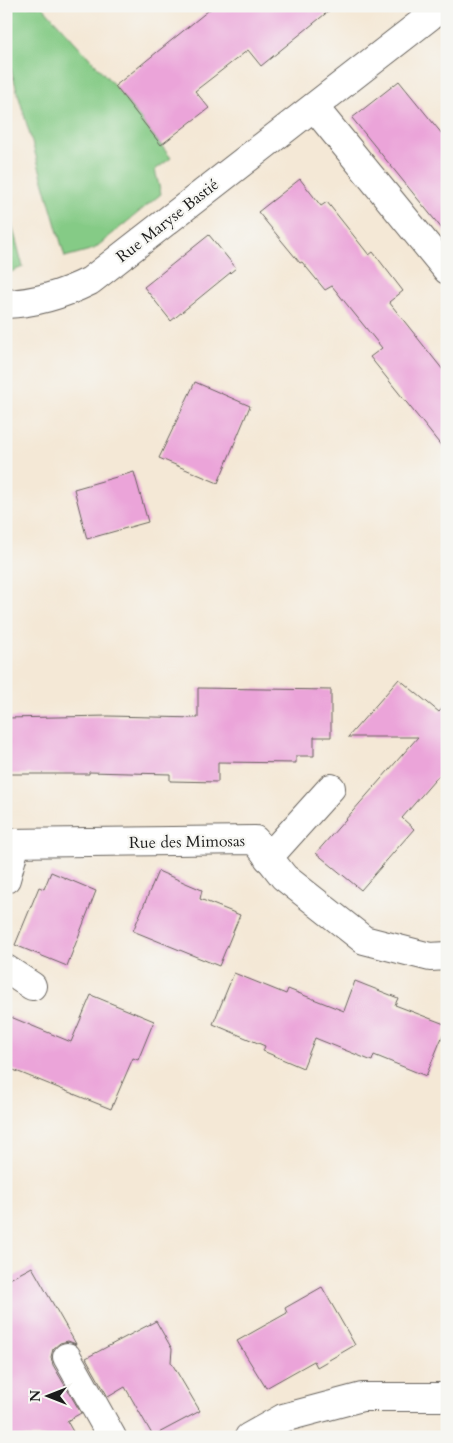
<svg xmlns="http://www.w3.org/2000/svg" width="453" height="1443" font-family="Cardo,serif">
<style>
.green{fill:#85cb86;stroke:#507451}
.building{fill:#eba4d9}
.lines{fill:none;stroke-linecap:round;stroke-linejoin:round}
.street-casing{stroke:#68635d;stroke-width:30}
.street{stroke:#fff;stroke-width:28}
.labels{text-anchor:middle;stroke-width:4.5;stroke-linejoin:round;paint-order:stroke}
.street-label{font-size:16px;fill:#1c1c1c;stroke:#f6f6f2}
</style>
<rect width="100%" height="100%" fill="#f6f6f2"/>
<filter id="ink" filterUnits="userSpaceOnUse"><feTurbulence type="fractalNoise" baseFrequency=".02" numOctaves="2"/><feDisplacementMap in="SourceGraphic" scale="10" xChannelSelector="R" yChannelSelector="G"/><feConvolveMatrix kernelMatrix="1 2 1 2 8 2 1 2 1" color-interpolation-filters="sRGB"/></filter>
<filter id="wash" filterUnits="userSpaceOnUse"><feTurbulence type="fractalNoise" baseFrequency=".0096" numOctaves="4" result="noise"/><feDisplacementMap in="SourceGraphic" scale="20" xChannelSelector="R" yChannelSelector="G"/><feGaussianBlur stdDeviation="1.12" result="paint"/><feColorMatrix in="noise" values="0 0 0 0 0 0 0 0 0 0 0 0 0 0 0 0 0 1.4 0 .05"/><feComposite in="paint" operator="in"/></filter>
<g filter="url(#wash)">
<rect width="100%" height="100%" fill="#f4e8d6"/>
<g class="green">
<polygon points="6,6 42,6 115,86 171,158 155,170 161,194 94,249 65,257 6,52"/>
<polygon points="6,202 23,267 6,274"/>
</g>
<g id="blocks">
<g class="building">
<polygon points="214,6 335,6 261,66 248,50 195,91 209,108 161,145 115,86"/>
<polygon points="399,81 447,140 447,235 352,118"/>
<polygon points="300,179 321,206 327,202 369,255 373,252 403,291 389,302 447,375 447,453 370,357 382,348 332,286 325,290 302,262 300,263 258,212"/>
<polygon points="209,235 236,268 171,321 144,287"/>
<polygon points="195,382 250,406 218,483 159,458"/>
<polygon points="134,472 148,522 87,539 74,489"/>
<polygon points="399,679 439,712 447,703 447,766 402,818 414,829 361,890 316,853 418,737 348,737"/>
<polygon points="198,688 331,690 331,737 314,737 314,756 296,756 296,763 218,762 218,782 170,781 170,774 89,772 89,774 6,774 6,718 108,716 198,718"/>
<polygon points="158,871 202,890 200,899 240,915 219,966 133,931"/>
<polygon points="51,872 96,891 67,966 15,945 39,887 44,889"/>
<polygon points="234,973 286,994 288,989 344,1011 355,981 398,998 395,1005 447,1025 426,1076 374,1055 372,1061 315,1038 303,1068 263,1051 265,1046 213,1024"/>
<polygon points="91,995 154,1021 138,1060 133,1058 111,1109 6,1067 6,1015 71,1042"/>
<polygon points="32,1267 76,1344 68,1341 60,1343 53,1349 51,1357 53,1365 81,1413 67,1421 76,1437 6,1437 6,1281"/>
<polygon points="322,1287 355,1345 317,1367 314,1361 266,1388 237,1341 287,1313 285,1308"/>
<polygon points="156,1321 172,1349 171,1362 200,1411 153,1436 125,1387 108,1397 86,1358"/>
</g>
</g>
</g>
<g filter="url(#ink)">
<use href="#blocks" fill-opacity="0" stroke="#68635d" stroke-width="1"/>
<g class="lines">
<defs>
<g id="street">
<polyline points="314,107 447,270"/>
<path d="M6,304C36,303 64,294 90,281L443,6"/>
<polyline points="6,843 255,840 284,877 364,940 430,957 447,956"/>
<polyline points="268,858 331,788"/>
<polyline points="6,879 16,843"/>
<polyline points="6,969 32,986"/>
<polyline points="67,1357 112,1437"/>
<polyline points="249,1437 283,1418 362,1397 447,1397"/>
</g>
</defs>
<use href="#street" class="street-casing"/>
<use href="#street" class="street"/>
</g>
</g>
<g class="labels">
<g class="street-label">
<text transform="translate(167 220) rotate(-38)" y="6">Rue Maryse Bastié</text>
<text transform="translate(187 841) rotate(-1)" y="6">Rue des Mimosas</text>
</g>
</g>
<rect width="453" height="1443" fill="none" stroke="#f6f6f2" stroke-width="25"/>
<g transform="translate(48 1396) rotate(270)" stroke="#f6f6f2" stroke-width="4" paint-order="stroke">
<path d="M0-4L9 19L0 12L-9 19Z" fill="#1c1c1c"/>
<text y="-8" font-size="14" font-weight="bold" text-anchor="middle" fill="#1c1c1c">N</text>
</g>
</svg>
